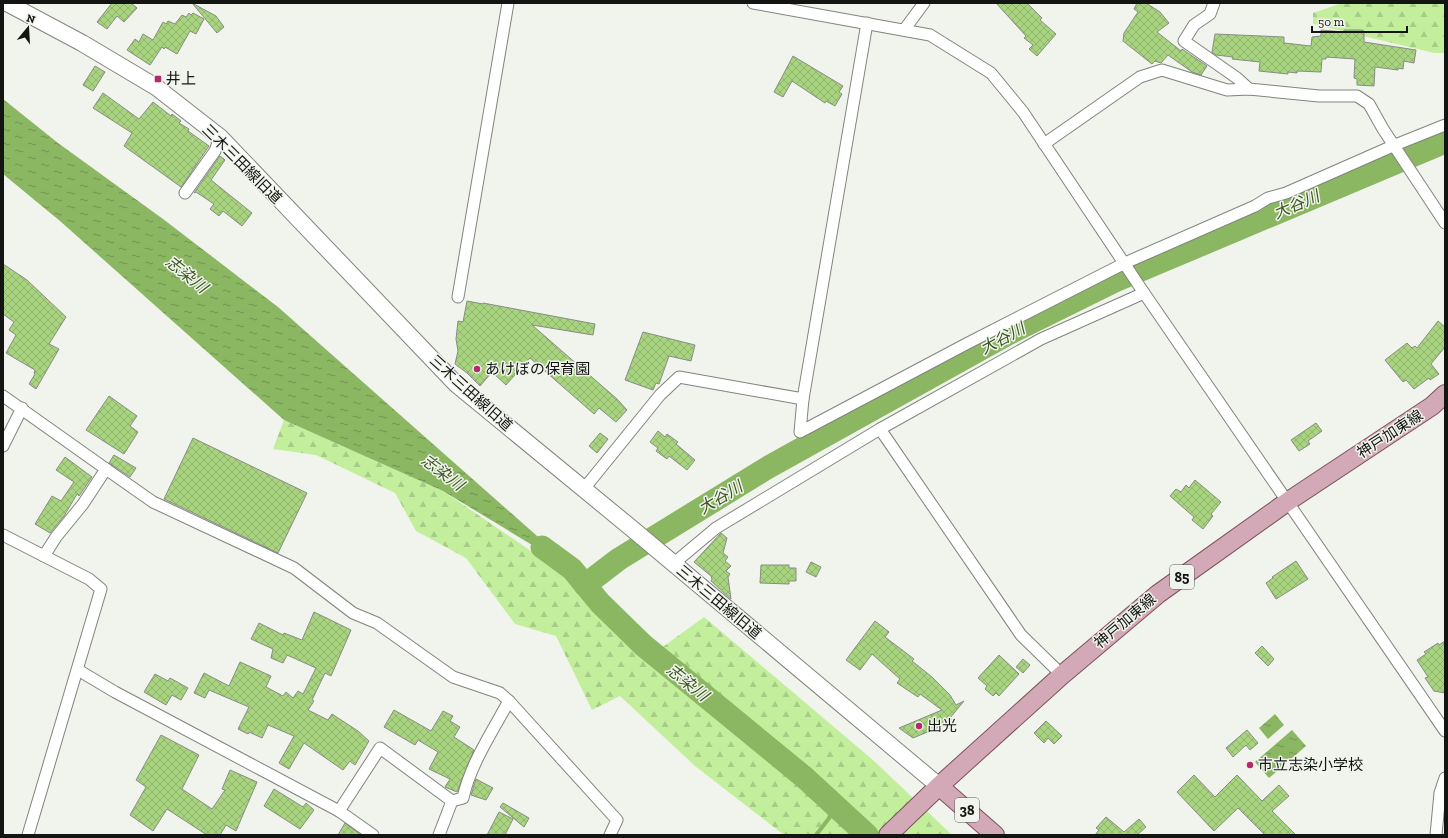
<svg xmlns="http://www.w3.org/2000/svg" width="1448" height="838" font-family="'Zilla Slab','Noto Sans JP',serif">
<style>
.forest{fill:url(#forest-firs)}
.water{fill:url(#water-ripples)}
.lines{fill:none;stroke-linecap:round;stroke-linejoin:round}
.stream{stroke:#8bb662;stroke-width:4}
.river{stroke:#8bb662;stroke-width:23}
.building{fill:url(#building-cross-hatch);stroke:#888c85}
.street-casing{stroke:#80847d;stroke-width:13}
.secondary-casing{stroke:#80847d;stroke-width:18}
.primary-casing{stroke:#7d505f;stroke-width:20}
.street{stroke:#fff;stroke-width:11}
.secondary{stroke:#fff;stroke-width:16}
.primary{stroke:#d3a9b8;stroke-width:18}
.poi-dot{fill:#b42b6b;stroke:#f0f4ed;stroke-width:1.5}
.labels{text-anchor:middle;stroke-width:3;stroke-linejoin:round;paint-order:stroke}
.shield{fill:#f0f4ed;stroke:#555854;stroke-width:1}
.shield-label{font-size:14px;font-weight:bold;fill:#131512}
.poi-label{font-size:15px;fill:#131512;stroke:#f0f4ed;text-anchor:start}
.street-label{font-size:15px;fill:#131512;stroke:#f0f4ed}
.water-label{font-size:16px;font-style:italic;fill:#3a561c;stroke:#f0f4ed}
</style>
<defs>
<pattern id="forest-firs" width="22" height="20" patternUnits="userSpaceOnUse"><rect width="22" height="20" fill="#c3ef9d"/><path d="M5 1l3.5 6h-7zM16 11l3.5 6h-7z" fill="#a7cc86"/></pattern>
<pattern id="water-ripples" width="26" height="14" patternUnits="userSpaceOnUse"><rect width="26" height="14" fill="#8bb662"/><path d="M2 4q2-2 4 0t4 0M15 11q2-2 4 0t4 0" fill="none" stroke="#70934f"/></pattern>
<pattern id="building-cross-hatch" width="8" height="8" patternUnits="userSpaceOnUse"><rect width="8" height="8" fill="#a8d47f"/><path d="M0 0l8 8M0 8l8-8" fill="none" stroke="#90b56d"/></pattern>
</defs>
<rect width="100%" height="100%" fill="#f0f4ed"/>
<g class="forest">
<polygon points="1342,3 1445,3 1445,53 1434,53 1313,24 1313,13"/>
<polygon points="284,420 443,491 550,564 649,657 704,617 873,760 952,835 784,835 695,766 620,696 592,710 556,636 515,624 466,558 416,531 395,493 316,455 273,449"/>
</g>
<g class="water">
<polygon points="3,99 58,143 163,219 278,307 580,574 443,491 284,420 60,221 3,174"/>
<polygon points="1275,714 1284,725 1268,739 1259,728"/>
<polygon points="1292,730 1306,746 1269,778 1255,762"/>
</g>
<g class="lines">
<polyline class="stream" points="816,835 837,808"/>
<g class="river">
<polyline points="542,547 572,569 600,603 643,645 804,777 867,835"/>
<polyline points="585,585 619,559 767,468 1008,334 1115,281 1445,142"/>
</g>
</g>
<g class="building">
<polygon points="112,3 131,3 137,8 124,22 117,16 107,29 97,22"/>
<polygon points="192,3 216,16 224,27 217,33"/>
<polygon points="996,3 1027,3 1042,18 1040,20 1056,34 1037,56 1029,49 1033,45 1024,38 1026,36"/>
<polygon points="1137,3 1146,3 1160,12 1169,23 1157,32 1181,51 1182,49 1207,66 1201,75 1192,72 1168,55 1161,63 1155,61 1152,64 1123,41 1124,33 1138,12 1134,9"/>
<polygon points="189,13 191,15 193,13 204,19 196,34 190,31 177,54 165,47 164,49 162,47 150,65 127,50 135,39 139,42 143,34 153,40 163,22 166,24 168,21 175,24 182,15 186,17"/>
<polygon points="1321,30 1344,32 1344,30 1362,30 1364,31 1364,42 1416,50 1414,63 1404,61 1403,69 1398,68 1398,70 1375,67 1374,86 1357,85 1357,79 1354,78 1355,59 1326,57 1326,59 1322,59 1321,72 1297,71 1297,73 1288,72 1288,74 1259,71 1260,62 1232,59 1233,57 1216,55 1212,52 1215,34 1284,37 1284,43 1311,46 1312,37 1321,36"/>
<polygon points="793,56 843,86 839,92 842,94 835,106 826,101 825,103 792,81 783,97 774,92"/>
<polygon points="95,66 105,72 93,91 83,85"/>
<polygon points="103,93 139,119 153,102 171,116 172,114 181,121 179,123 189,129 188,131 209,146 181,187 124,146 132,133 93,108"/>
<polygon points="220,156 225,160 211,180 252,213 242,226 223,211 219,216 210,209 214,204 196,192 194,193"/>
<polygon points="3,264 27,280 66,317 49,344 59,349 36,389 29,384 35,374 34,373 35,370 6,353 16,335 9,330 14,322 3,314"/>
<polygon points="467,301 483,304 483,303 595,324 593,335 532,325 617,399 627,410 616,422 599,408 594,414 530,358 506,385 492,372 480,386 467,373 455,364 458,351 456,339 458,321 463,322"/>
<polygon points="1438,321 1445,327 1445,347 1431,364 1439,374 1430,380 1429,378 1414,389 1406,380 1403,382 1385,360 1407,343 1412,348 1415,346 1417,348"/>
<polygon points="643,332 695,345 691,361 669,356 659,384 656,383 653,390 625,380"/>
<polygon points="109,396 137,416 130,426 138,432 124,454 86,430"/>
<polygon points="1316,423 1322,431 1308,441 1310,444 1299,451 1291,440"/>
<polygon points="658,431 665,437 667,434 678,442 676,444 695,460 687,470 669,456 667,459 656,451 658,448 650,442"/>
<polygon points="600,433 608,439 597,453 589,446"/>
<polygon points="193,438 307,493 278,553 164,499"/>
<polygon points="114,455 136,468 130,477 109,463"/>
<polygon points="65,457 92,477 79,496 77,494 64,516 50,533 35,524 52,496 61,501 74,482 56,470"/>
<polygon points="1195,480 1221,502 1211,514 1213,516 1203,529 1192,520 1194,517 1170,496 1176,489 1181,492 1186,485 1189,488"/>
<polygon points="721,533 727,538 723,553 728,557 725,561 731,566 726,571 730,574 728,577 731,599 711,581 712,579 711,576 694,562"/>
<polygon points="1296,561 1308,579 1276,599 1266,583 1273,578 1272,577"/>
<polygon points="811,562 821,567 816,577 806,572"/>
<polygon points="761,565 789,565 789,568 796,568 796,581 789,581 789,584 760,583"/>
<polygon points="314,612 351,630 331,676 325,673 312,700 314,701 308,710 328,720 332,714 358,731 369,741 355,765 350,761 343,770 304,743 289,769 279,763 294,736 268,725 262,738 249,732 248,734 238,729 249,707 209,690 205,698 194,693 204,673 229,686 240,662 271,676 266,687 283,696 286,692 293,698 298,691 303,694 316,668 287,655 283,663 271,658 273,649 251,639 259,623 283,635 284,633 302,640"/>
<polygon points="875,621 889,632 885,637 914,659 912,661 932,677 950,695 956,705 964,701 950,718 954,721 913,738 899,728 942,710 920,694 918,697 897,683 900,679 872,654 860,670 846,660"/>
<polygon points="1445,641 1445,693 1434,691 1425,678 1428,677 1417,660 1426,654 1424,652 1438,643 1439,645"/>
<polygon points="1262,646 1274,659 1268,666 1255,653"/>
<polygon points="999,655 1019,674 999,696 996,693 993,696 985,689 987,686 978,678"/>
<polygon points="1023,659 1030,665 1023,673 1016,667"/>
<polygon points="155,674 168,681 170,678 188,688 181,700 172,695 166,705 144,692"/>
<polygon points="394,710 431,731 443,711 453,716 450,721 460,727 454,737 474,750 457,792 445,787 450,779 429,769 438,752 418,740 415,745 384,727"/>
<polygon points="1046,721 1062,736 1054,744 1048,738 1044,743 1034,733"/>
<polygon points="1247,730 1258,743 1250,750 1246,745 1233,757 1226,748"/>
<polygon points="161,735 199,755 182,789 212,809 225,790 222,789 230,770 257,782 236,831 226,825 220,835 207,835 167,809 153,831 130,815 146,787 136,780"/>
<polygon points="1194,775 1215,797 1237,775 1262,801 1279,785 1289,796 1272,811 1296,835 1265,835 1238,808 1214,831 1177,792"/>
<polygon points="476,779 493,788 486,800 471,795"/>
<polygon points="274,789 303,807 306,803 314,810 300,829 264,806"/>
<polygon points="503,803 529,818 524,827 500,807"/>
<polygon points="499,812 513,819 505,835 487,835"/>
<polygon points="1106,817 1124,832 1139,819 1146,827 1137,835 1095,835 1099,830 1096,828"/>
<polygon points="345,823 361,835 338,835"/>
</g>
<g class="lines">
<defs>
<g id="street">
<polyline points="753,3 930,35 991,73 1023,112 1144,293 1445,731"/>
<polyline points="1214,3 1210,14 1194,25 1184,41 1237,78 1249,89"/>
<polyline points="904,30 924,3"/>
<polyline points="1044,144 1140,77 1162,70 1227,90 1249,89 1319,96 1357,96 1369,104 1383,129 1445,223"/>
<polyline points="185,193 215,151 220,137"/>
<polyline points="458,297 508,3"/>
<polyline points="3,396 106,469"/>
<polyline points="803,399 800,432 968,343 1125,263 1255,206 1268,198 1286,193 1395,145 1445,125"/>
<polyline points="3,446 22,408"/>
<polyline points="583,490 660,395 679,377 803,399 867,23"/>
<polyline points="3,535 89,579 101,589 28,835"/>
<polyline points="44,556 56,537 83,504 106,469 153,502 294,568 353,613 377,623 453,677 500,693 509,701 617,820 610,835"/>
<polyline points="673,564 716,528 880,429"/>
<polyline points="78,670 115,692 339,811 373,835"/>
<polyline points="1062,675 1021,635 880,429 1041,339 1144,293"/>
<polyline points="339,811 380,748 452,801"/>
<path d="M439,835L452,801L463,798C470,765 493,730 509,701"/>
<polyline points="1436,835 1440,793 1445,778"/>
</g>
<polyline id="secondary" points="7,3 82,43 156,87 220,137 456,384 630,527 939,786"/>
<g id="primary">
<polyline points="939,786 995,835"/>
<polyline points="888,835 939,786 1062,675 1158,594 1287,502 1432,406 1445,394"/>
</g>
</defs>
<use href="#street" class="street-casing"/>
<use href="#secondary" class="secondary-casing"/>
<use href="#primary" class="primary-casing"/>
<use href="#street" class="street"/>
<use href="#secondary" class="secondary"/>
<use href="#primary" class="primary"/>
</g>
<g class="poi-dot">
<rect x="154" y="75" width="8" height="8" rx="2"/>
<circle cx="477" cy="369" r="4"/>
<circle cx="919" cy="726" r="4"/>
<circle cx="1250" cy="765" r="4"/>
</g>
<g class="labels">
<g class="shield">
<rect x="1170" y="565" width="24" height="24" rx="3"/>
<rect x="955" y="798" width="24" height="24" rx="3"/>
</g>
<g class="shield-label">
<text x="1182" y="582">85</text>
<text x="967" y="815">38</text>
</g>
<g class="poi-label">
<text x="166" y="84">井上</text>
<text x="485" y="374">あけぼの保育園</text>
<text x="927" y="731">出光</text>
<text x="1258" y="770">市立志染小学校</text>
</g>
<g class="street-label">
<text transform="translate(242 164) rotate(45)" y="5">三木三田線旧道</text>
<text transform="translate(471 393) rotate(42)" y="5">三木三田線旧道</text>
<text transform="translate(1390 434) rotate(-33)" y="5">神戸加東線</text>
<text transform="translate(719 602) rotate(40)" y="5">三木三田線旧道</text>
<text transform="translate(1125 621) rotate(-40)" y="5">神戸加東線</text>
</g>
<g class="water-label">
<text transform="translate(1296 204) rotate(-23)" y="6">大谷川</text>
<text transform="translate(187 274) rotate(39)" y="6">志染川</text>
<text transform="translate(1002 338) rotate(-28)" y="6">大谷川</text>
<text transform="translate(443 472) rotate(37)" y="6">志染川</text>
<text transform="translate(720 497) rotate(-31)" y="6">大谷川</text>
<text transform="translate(688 682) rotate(39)" y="6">志染川</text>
</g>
</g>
<rect width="1448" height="838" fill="none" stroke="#131512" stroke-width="8"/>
<g transform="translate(28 28) rotate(18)" stroke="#f0f4ed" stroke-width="3" paint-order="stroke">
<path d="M0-3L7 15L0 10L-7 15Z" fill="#131512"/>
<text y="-6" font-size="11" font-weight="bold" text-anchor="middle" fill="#131512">N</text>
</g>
<path d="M1312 26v6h95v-6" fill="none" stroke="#131512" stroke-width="2"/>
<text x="1318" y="26" font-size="12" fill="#131512" stroke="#f0f4ed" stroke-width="3" paint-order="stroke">50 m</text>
</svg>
